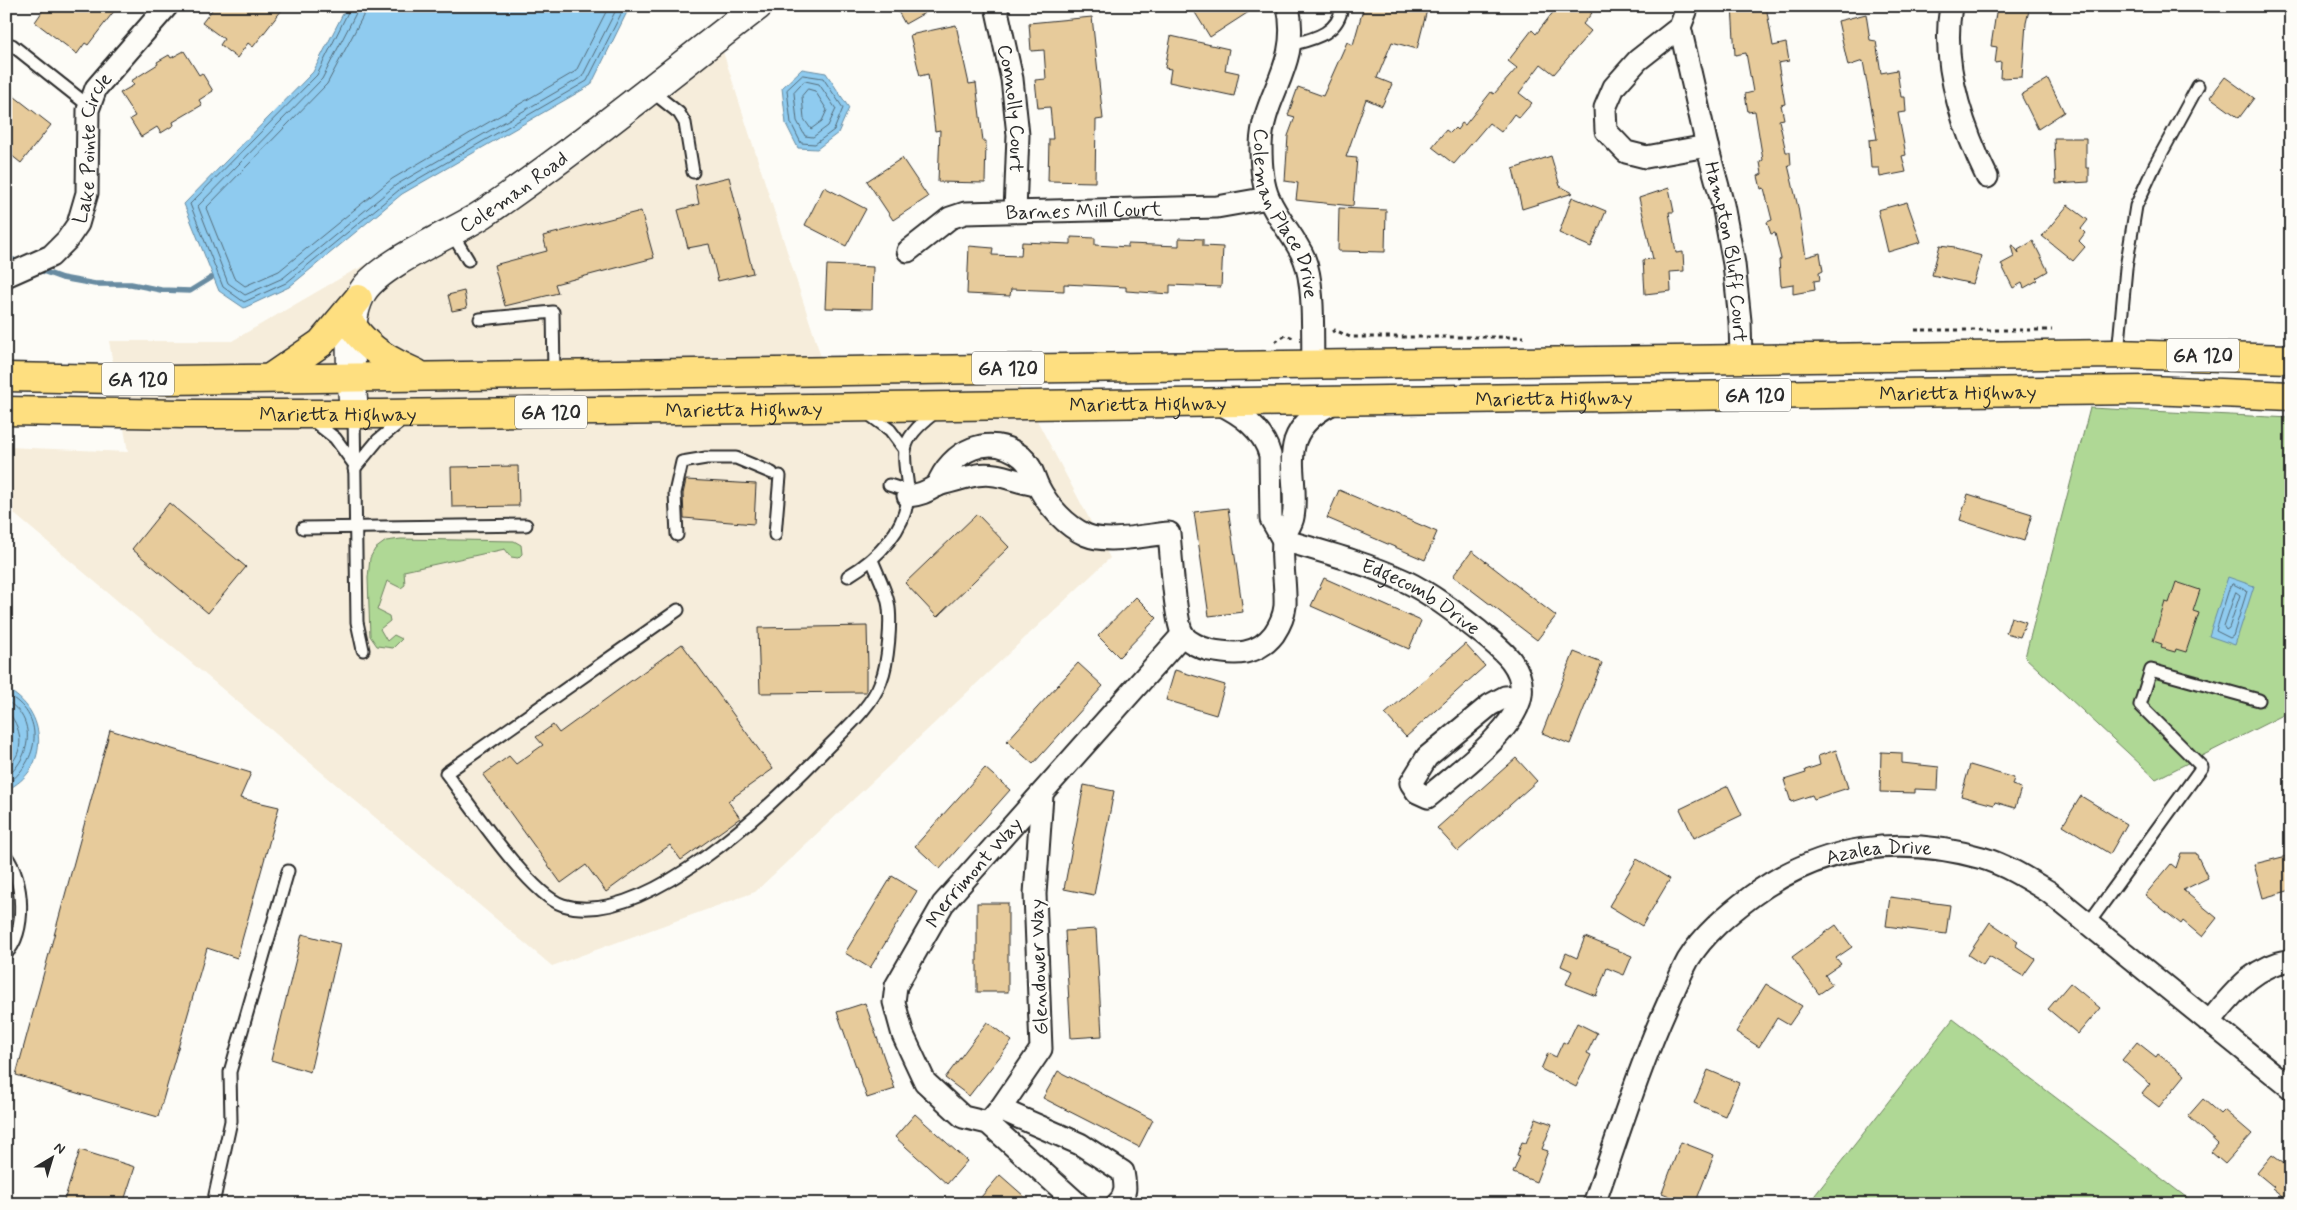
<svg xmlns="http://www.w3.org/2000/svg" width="2297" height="1210" font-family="Mynerve,sans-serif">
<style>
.built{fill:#f6eddb}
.green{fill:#afd895;stroke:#6d8260}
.water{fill:#8fcbef;stroke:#678ba1}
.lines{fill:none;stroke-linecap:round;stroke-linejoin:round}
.shore{stroke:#536b79;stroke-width:1}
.stream{stroke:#678ba1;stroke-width:5.5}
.building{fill:#e7cb9b;stroke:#2b2b2b}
.lane-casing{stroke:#2b2b2b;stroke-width:15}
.street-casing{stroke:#2b2b2b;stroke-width:25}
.secondary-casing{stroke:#2b2b2b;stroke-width:31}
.highway-casing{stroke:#2b2b2b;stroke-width:31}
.path{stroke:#2b2b2b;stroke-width:3;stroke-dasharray:4 4;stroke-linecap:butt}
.lane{stroke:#fdfcf7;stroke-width:11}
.street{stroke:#fdfcf7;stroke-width:21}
.secondary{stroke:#fdfcf7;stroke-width:28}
.highway{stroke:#fedf80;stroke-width:28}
.labels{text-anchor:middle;stroke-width:5;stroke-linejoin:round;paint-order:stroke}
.shield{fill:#fdfcf7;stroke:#6a6a68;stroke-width:1}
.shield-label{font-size:19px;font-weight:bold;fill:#2b2b2b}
.street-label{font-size:20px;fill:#2b2b2b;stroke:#fdfcf7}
</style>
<rect width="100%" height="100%" fill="#fdfcf7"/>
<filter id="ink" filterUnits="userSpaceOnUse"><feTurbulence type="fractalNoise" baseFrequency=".02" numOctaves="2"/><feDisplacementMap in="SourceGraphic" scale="10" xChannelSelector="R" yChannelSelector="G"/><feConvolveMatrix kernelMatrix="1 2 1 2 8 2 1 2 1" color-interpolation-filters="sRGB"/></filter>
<g filter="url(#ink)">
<polygon class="built" points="717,33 821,357 1005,360 1110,558 755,892 552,966 6,507 6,447 128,452 109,341 232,341 351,272 509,197"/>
<g class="green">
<polygon points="2090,408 2291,418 2291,711 2156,779 2025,657"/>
<polygon points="401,539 514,541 521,545 522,554 518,558 511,557 505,549 404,571 405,585 401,588 387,581 377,610 389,616 390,621 380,629 387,641 394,635 402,639 393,648 377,646 370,636 368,578 370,558 375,549 386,541"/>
<polygon points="1953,1019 2195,1204 1808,1204"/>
</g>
<g class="water">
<polygon points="347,6 630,6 591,85 402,194 289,287 244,308 219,291 184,204 313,72"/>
<polygon points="802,69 826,73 849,108 838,133 817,149 798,148 786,124 782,88"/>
<polygon points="2228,577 2254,586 2235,645 2209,636"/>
<path d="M6,689C48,710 51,770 6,790Z"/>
</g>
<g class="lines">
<g class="shore">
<polyline points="351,6 317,75 190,204 223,287 244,302 286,283 399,190 587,81 625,6"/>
<polyline points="357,6 356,13 322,79 198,206 228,283 245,295 283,278 396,185 582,77 618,6"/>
<polyline points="365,6 363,16 327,84 206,208 234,278 245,286 279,271 392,179 576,71 609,6"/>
<polygon points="803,75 823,78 843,108 834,130 815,144 801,143 791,123 787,90"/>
<polygon points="805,81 819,84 836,109 828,126 813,137 805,136 797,121 794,93"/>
<polygon points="808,89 815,91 827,110 822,121 811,129 804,119 802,96"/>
<polygon points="2233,584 2247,591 2233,636 2230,638 2216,631 2230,586"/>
<polygon points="2236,592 2240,595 2229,628 2226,630 2224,627"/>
<path d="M6,694C47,715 40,761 6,785"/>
<path d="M6,701C38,718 31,759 6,777"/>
<path d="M6,710C22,726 27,753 6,768"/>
</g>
<g class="stream">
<polyline points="6,257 21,263"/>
<polyline points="37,269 62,278 95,284 131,284 161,290 190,291 211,278"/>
</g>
</g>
<g class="building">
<polygon points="46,6 118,6 88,45 85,43 77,54 35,22"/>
<polygon points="215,6 285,6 253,47 248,43 237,58 220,45 224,39 202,23"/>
<polygon points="895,6 937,6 905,24"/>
<polygon points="1191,6 1258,6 1210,37"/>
<polygon points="1364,6 1428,6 1417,49 1392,42 1377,78 1392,84 1382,106 1366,99 1346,157 1357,158 1353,206 1296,200 1298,183 1285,181 1288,136 1295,117 1288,115 1298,87 1323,96 1347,42 1353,45"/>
<polygon points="1558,6 1583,6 1592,13 1583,24 1591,31 1554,74 1541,64 1519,93 1532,103 1519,118 1514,114 1501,132 1489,123 1454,164 1432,147 1446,130 1450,133 1455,128 1457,130 1462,123 1465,125 1491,92 1494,94 1517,68 1508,61 1532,30 1536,34"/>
<polygon points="1732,6 1766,6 1773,46 1786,43 1789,61 1778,63 1785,104 1781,105 1784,119 1779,120 1786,152 1790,152 1791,165 1788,165 1798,207 1806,257 1820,253 1823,271 1819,273 1820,280 1814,281 1815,290 1793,294 1793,284 1781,286 1779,260 1781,259 1775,233 1771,234 1767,222 1772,220 1764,188 1761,189 1758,176 1762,174 1760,162 1763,160 1755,111 1748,112 1745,94 1753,92 1746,53 1735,55"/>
<polygon points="1997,6 2030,6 2026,23 2022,77 2000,78 2001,62 1995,63 1997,47 1991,46"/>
<polygon points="1866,14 1870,40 1876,41 1881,73 1897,70 1901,97 1905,97 1906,112 1898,113 1906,155 1902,156 1906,172 1880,177 1879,168 1871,168 1869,140 1877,139 1863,61 1848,66 1838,21"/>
<polygon points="1092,17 1103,119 1096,120 1095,182 1048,181 1049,139 1053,139 1050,107 1038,108 1035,80 1046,79 1044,50 1031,51 1029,23"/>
<polygon points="956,25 969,84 976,83 983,141 986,141 985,183 938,182 940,130 935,131 928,74 920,76 910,35"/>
<polygon points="1171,36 1229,49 1225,70 1239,73 1234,96 1169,82 1171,69 1165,68"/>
<polygon points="184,51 199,75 202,73 213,91 199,100 202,105 173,122 174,125 161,133 157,127 141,137 130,119 135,116 120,93 134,85 131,81 158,64 157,62 169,55 171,58"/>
<polygon points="2225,77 2254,98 2239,118 2210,97"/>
<polygon points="2048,79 2064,112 2038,129 2021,95"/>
<polygon points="6,90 51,125 21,163 6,151"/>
<polygon points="2054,138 2086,138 2086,168 2089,168 2089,182 2056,184"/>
<polygon points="1551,156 1560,186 1573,193 1522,209 1513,169"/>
<polygon points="902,158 928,197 893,220 867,181"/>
<polygon points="729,177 753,273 718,281 709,244 688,248 678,210 699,204 695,185"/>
<polygon points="824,187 866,209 846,246 805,225"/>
<polygon points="1669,188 1674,212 1669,212 1676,253 1683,252 1684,271 1670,272 1671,291 1645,294 1643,260 1653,259 1639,198"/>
<polygon points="1572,197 1606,211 1591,247 1559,233"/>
<polygon points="1907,202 1921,242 1888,252 1878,210"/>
<polygon points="2068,205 2088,220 2081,229 2085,233 2079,241 2085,247 2073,261 2042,236"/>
<polygon points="1339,208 1386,210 1385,252 1338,251"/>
<polygon points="641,211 654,258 555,284 558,293 505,306 494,265 547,251 543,236"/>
<polygon points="1071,237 1095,238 1095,245 1128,247 1128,244 1179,246 1179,238 1203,239 1203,246 1223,247 1221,287 1170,285 1170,294 1126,291 1126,287 1064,284 1064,291 1011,289 1010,296 967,294 969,246 993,248 992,255 1021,256 1022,242 1071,244"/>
<polygon points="2033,241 2048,271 2036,278 2038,280 2024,288 2022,283 2013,288 2001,264 2014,257 2011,246 2013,245 2019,253 2018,250"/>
<polygon points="1940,245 1955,247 1955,249 1982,256 1973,284 1932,275"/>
<polygon points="827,265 873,267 872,309 825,308"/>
<polygon points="464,291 467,308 452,311 448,295"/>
<polygon points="518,466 519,506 452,507 451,467"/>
<polygon points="686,480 756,484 754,524 684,518 683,494"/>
<polygon points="1339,490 1437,532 1425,560 1327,518"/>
<polygon points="1968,494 2032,514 2024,541 1960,520"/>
<polygon points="169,503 246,567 208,613 132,549"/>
<polygon points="1228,508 1243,612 1209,616 1194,512"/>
<polygon points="977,514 1009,547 937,617 905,583"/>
<polygon points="1472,551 1556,616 1537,640 1453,576"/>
<polygon points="1324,578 1421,621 1409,649 1311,606"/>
<polygon points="2176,582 2200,590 2193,611 2199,613 2186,652 2176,649 2175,652 2161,648 2162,644 2153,641 2165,602 2169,603"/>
<polygon points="1136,597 1157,618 1119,657 1098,636"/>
<polygon points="2011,617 2026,622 2020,637 2006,633"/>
<polygon points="867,626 868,668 866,668 866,692 760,693 758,628"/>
<polygon points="682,644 773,769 728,801 740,818 681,860 670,845 606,892 586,865 561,883 483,775 509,756 516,764 543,745 536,737 553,725 559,733"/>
<polygon points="1465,644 1485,666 1406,737 1385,714"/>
<polygon points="1574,652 1602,663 1570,744 1542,733"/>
<polygon points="1078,663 1103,686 1033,764 1007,741"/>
<polygon points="1175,670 1225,685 1216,715 1166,700"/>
<polygon points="110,730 251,773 240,798 279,807 237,958 207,948 158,1117 16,1075"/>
<polygon points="1836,750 1848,788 1814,799 1812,795 1791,802 1784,780 1806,773 1805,770 1820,765 1818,756"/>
<polygon points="1881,752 1902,753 1902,763 1939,767 1938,790 1915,789 1915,793 1880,792"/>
<polygon points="1516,758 1537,781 1458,851 1437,828"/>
<polygon points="1970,765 2014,778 2012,785 2021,788 2015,808 1995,802 1994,805 1961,796"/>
<polygon points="985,768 1010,790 940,869 915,846"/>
<polygon points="1084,785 1114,791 1094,895 1064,889"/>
<polygon points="1728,786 1742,815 1694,838 1680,809"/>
<polygon points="2081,796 2127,824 2110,854 2063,825"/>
<polygon points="2181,853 2196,853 2208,878 2183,890 2217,918 2202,937 2183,921 2181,924 2145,895 2171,864 2176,868"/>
<polygon points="2291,855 2291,890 2263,898 2254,864"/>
<polygon points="1637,859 1670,879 1642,926 1609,906"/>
<polygon points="892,876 917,891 870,968 845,953"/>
<polygon points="1890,897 1950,905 1946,934 1886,926"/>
<rect x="977" y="903" width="31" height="89"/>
<polygon points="1990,922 2018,941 2016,946 2035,959 2023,976 1989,956 1983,965 1968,955"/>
<polygon points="1836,925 1852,947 1836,958 1841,964 1825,975 1832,985 1819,994 1792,957"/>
<polygon points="1096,929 1102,1036 1071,1038 1065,931"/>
<polygon points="302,934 340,944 310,1072 271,1060"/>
<polygon points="1585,937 1632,956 1624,975 1607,968 1596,996 1566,984 1572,971 1561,966 1566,953 1577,958"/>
<polygon points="2070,983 2100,1008 2078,1034 2048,1009"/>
<polygon points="1766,984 1802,1006 1789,1025 1777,1018 1759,1047 1736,1032"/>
<polygon points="865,1003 895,1089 867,1098 837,1012"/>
<polygon points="987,1022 1012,1041 969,1096 945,1078"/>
<polygon points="1577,1023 1597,1033 1587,1053 1591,1055 1576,1087 1541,1069 1548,1053 1556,1057 1563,1042 1567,1044"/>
<polygon points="2137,1042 2156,1057 2158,1054 2185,1075 2159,1107 2142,1094 2150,1084 2122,1060"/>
<polygon points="1708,1070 1739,1083 1725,1116 1694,1103"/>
<polygon points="1058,1071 1153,1120 1139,1147 1043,1098"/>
<polygon points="2203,1099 2220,1114 2224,1110 2252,1134 2225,1164 2211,1152 2218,1144 2188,1116"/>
<polygon points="915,1114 967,1161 947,1184 895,1137"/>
<polygon points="1536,1118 1552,1124 1542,1149 1548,1151 1536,1182 1513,1173 1520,1156 1517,1155 1522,1142 1526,1143"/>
<polygon points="1681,1142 1714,1155 1695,1204 1689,1204 1662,1193"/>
<polygon points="80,1150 135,1167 123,1204 63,1204"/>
<polygon points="2272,1155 2291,1169 2291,1204 2272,1189 2274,1187 2257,1173"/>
<polygon points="1000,1175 1033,1204 975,1204"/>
</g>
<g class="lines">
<defs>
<g id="lane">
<polyline points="12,45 89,106"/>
<path d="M1290,45C1313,39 1339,34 1342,6"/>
<polyline points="650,90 679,113 685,123 693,172"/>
<polyline points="451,232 468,260"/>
<polyline points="480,319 553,312 554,373"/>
<polyline points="2118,354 2126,268 2136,206 2155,165 2198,86"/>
<polyline points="867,413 890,430 905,450"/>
<polyline points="354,414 357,622 363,650"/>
<polyline points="312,420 335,438 354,464"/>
<polyline points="354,469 378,440 404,419"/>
<polyline points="889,485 908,491"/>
<polyline points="303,528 526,525"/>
<polyline points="677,535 675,493 682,462 706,458 736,458 772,473"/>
<polyline points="775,535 780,476"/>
<path d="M848,576C877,559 908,528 908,492C908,479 903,464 905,450C907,435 925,420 936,412"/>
<path d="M678,610L446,773C469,803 530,895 563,905C644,930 773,804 824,751C844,730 871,708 881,681C888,664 892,620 888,602C885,588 877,573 872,560"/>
<path d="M6,856C24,880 27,931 6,954"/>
<polyline points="2088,924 2202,767 2140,705 2151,670 2259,700"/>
<polyline points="213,1204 231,1121 230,1072 288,871"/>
</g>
<g id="street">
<path id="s1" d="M996,6L1012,79L1018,135L1015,211"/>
<path id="s2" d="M1288,6C1301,67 1262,94 1261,146C1261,162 1262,184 1269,199C1278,220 1295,237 1304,258C1315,285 1312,334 1313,364"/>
<polyline points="1688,6 1680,27 1638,60 1614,87 1605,108 1606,131 1626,152 1646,157 1707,146"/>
<path d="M1951,6C1941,64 1962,126 1987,177"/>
<path id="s3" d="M1680,27L1707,146L1723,205L1734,264L1740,321L1741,359"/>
<path id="s4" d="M908,251L950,218L965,213L1217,207L1268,198"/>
<path id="s5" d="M6,276L51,256L67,240L78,224L87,193L88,110L96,88L167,6"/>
<path d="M1218,403C1241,414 1263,429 1270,455L1271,519L1283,540"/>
<path d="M937,486C950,451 990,431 1022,457C1032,466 1033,475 1038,486C1048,506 1066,526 1086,535C1107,544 1146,535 1169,533C1171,552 1175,622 1183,635C1188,642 1201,648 1209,650C1235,655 1257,656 1274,634C1280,625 1284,616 1285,606C1286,584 1281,562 1283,541C1284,533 1292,525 1293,517C1298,492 1288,466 1295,441C1302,421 1320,409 1338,401"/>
<path d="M908,496C920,495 926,492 936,486C940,484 971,476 977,475C998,471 1017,483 1037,485"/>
<path id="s6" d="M1283,540C1324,552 1366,563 1405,581C1432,594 1457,614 1480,632C1501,649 1525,666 1521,695C1516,731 1454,774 1428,797L1417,792L1411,783L1427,757L1490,705L1505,697L1521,696"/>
<path d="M2209,1022C2234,993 2251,967 2291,960"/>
<path d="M1000,1109L1080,1144L1123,1172C1125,1184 1128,1194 1117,1204"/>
<polyline points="988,1123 1000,1109 1041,1049 1035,894 1042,795"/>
<path id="s7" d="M1078,1204L988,1123L963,1117L925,1082L903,1035L894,1002L896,986L943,904L1183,634"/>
<path id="s8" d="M1594,1204C1618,1136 1639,1067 1669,1001C1675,988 1681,973 1688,960C1704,934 1728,914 1752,896C1821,845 1900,835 1982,858C2006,865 2028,879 2049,892L2291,1088"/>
</g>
<g id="secondary">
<path id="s9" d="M354,414C352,380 344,321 363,291C381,263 452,234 483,214C578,149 667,76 758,6"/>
</g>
<g id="highway">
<path d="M353,327C370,351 390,361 416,373"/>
<polyline points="6,377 167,380 2115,354 2291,359"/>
<polyline points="270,378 321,343 358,299"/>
<path id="s10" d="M6,411L184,414H381L2047,391L2150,390L2291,396"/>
</g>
</defs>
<use href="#lane" class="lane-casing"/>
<use href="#street" class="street-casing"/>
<use href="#secondary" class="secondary-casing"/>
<use href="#highway" class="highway-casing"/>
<g class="path">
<polyline points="1915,330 2052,330"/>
<polyline points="1332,332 1335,330 1350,337 1524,337"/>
<polyline points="1275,342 1286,335 1293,338"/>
</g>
<use href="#lane" class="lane"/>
<use href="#street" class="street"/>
<use href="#secondary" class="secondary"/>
<use href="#highway" class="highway"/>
</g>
</g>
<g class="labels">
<g class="shield">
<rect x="2167" y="338.5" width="72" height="33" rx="4"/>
<rect x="972" y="351.5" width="72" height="33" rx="4"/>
<rect x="102" y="362.5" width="72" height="33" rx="4"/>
<rect x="1719" y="378.5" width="72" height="33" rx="4"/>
<rect x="515" y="395.5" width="72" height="33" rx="4"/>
</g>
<g class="shield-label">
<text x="2203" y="362">GA 120</text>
<text x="1008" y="375">GA 120</text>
<text x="138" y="386">GA 120</text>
<text x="1755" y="402">GA 120</text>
<text x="551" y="419">GA 120</text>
</g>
<g class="street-label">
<text dy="7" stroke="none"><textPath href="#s1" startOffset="104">Connolly Court</textPath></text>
<text dy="7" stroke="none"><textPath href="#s5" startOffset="170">Lake Pointe Circle</textPath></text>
<text dy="7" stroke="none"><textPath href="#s9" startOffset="306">Coleman Road</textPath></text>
<text dy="7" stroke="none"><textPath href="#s4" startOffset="188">Barnes Mill Court</textPath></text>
<text dy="7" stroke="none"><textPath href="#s2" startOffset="218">Coleman Place Drive</textPath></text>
<text dy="7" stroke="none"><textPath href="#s3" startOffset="230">Hampton Bluff Court</textPath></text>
<text dy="7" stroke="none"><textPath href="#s10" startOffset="1952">Marietta Highway</textPath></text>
<text dy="7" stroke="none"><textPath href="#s10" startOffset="1548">Marietta Highway</textPath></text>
<text dy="7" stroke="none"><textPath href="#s10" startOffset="1142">Marietta Highway</textPath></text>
<text dy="7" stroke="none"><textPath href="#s10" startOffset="738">Marietta Highway</textPath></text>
<text dy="7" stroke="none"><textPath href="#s10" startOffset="332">Marietta Highway</textPath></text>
<text dy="7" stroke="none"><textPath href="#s6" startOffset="150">Edgecomb Drive</textPath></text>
<text dy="7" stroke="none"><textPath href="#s8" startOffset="490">Azalea Drive</textPath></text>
<text dy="7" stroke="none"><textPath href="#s7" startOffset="439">Merrimont Way</textPath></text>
<text transform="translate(1038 967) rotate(-92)" y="7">Glendower Way</text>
</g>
</g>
<rect width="2297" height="1210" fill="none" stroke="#fdfcf7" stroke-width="25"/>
<rect x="12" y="12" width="2272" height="1185" fill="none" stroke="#2b2b2b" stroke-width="2" filter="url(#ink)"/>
<g transform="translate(52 1158) rotate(38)" stroke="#fdfcf7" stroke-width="4" paint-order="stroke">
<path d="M0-4L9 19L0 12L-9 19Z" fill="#2b2b2b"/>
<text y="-8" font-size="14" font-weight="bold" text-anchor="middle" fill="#2b2b2b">N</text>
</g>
</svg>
